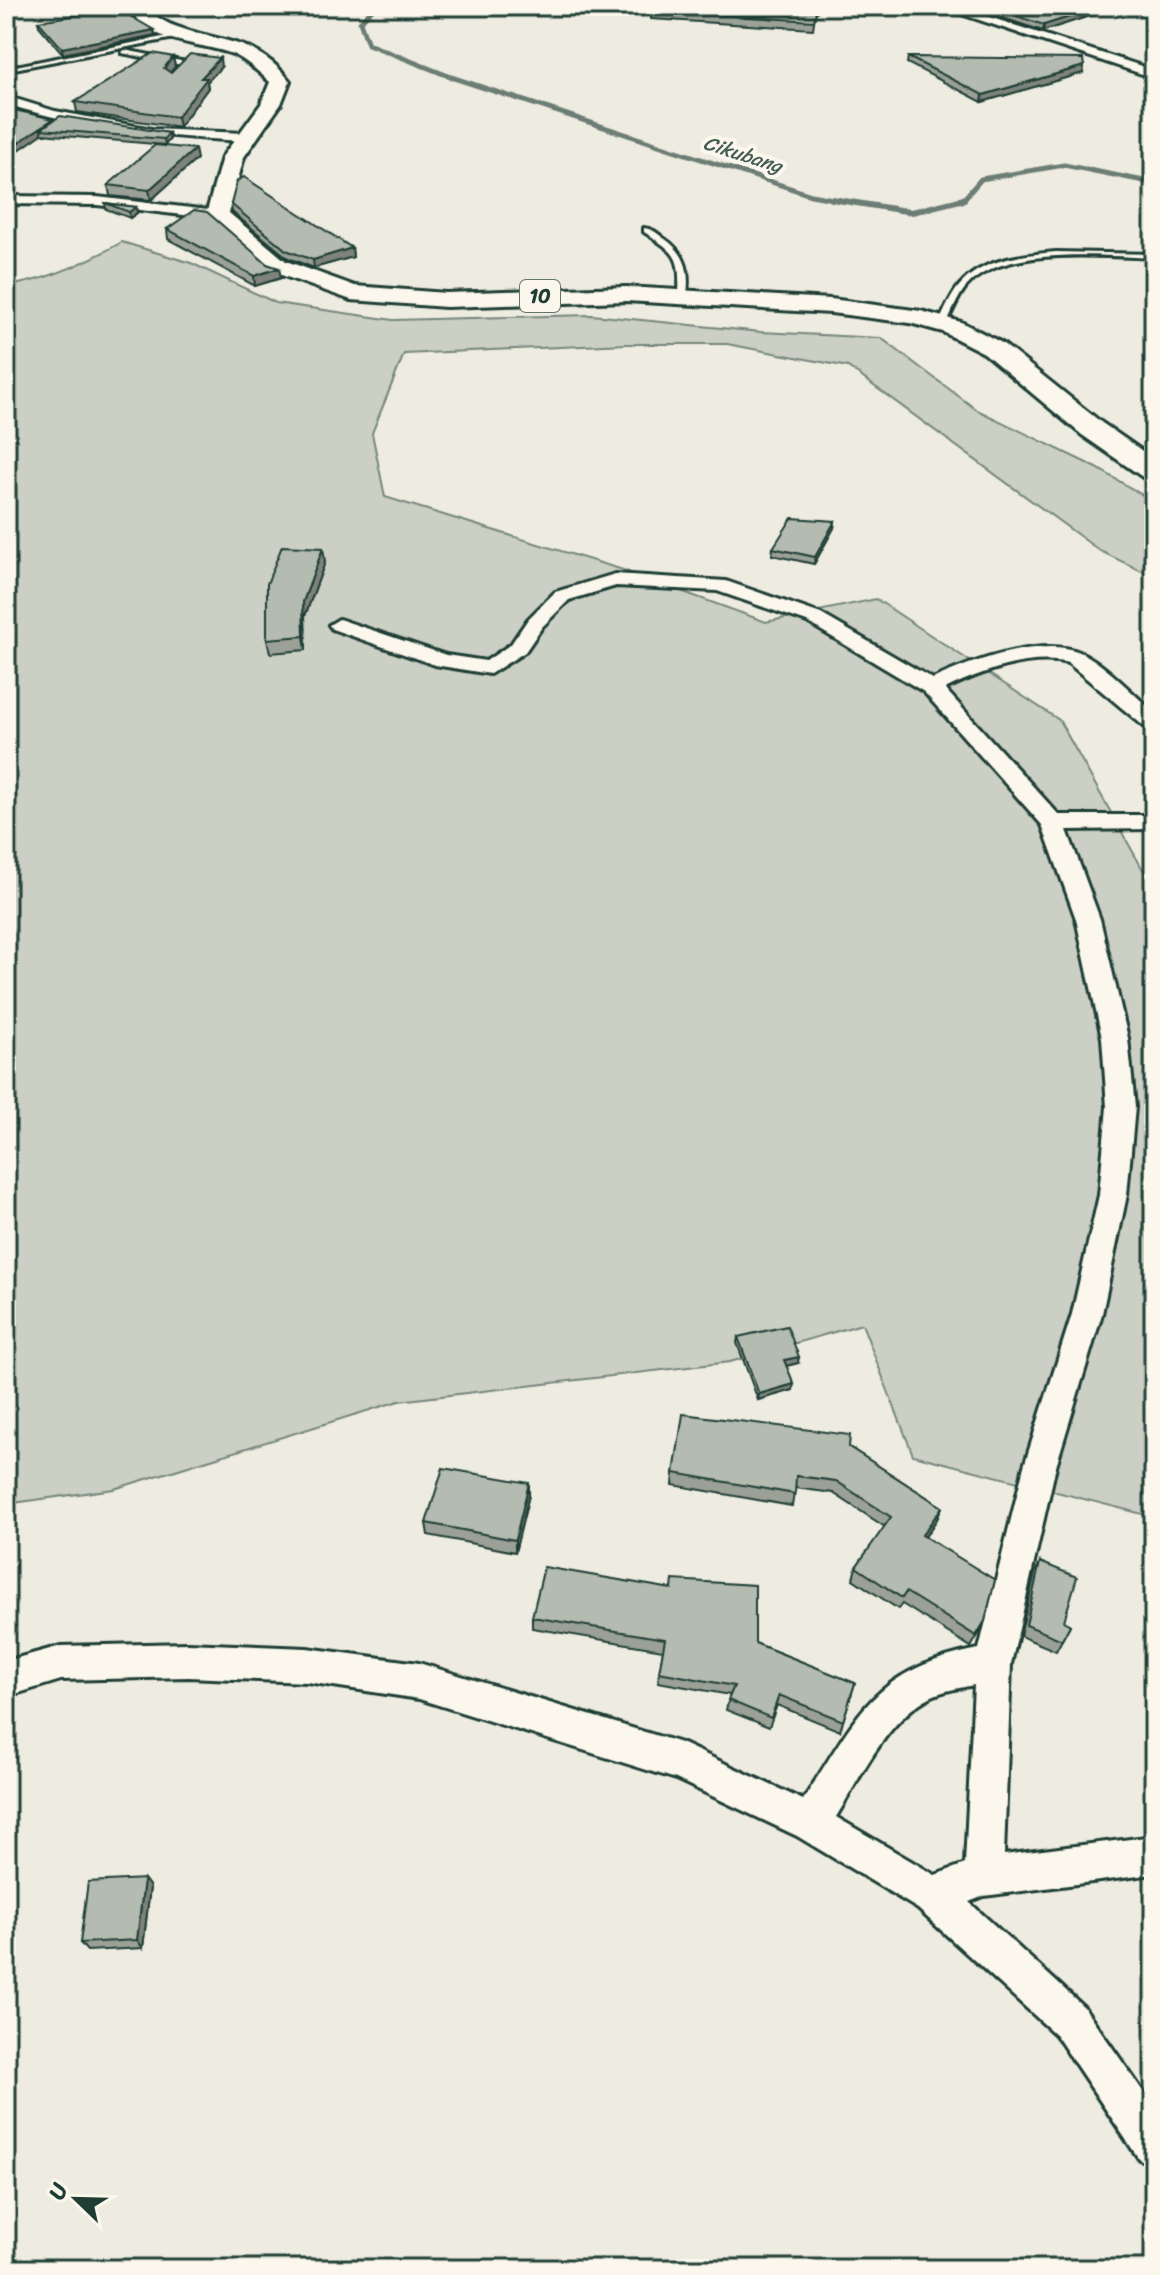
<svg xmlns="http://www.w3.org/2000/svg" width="1160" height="2275" font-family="Sriracha,sans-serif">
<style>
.green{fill:#cbcfc4;stroke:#75867c;stroke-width:2}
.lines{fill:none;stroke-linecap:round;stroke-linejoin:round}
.stream-far1{stroke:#6c7d74;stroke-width:5}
.stream{stroke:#6c7d74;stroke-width:6}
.lane-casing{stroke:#1f3d34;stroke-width:6}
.street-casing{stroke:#1f3d34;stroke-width:6}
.highway-casing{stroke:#1f3d34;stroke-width:6}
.lane{fill:#fbf7ec;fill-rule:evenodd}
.street{fill:#fbf7ec;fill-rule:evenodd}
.highway{fill:#fbf7ec;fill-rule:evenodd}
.wall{fill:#9ba197;stroke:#1f3d34;stroke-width:2}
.shaded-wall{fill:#7e837b;stroke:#1f3d34;stroke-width:2}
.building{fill:#b4bbb0;stroke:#1f3d34;stroke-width:2}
.labels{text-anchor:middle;stroke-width:8;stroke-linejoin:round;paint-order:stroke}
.far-water-label{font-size:20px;font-style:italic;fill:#455d54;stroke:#fbf7ec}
.shield{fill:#fbf7ec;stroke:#61756b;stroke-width:2}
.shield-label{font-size:20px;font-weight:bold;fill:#1f3d34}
</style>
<rect width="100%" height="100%" fill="#eeece1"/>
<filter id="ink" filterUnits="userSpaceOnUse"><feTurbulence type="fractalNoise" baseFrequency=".0125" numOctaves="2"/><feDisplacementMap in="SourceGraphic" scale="16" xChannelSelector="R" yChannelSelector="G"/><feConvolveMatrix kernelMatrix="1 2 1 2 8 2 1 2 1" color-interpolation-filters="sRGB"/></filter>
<g filter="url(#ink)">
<path class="green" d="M122,242L191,263L276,303L393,320L592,315L761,332L881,338L977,410L1097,468L1154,502V577L1100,551L848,367L727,344H627L404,354L372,433L385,497L623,570L766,622L876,599L1059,720L1142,868L1154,883V1517L913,1455L862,1324L730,1362L399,1401L114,1489L6,1504V286C47,281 87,262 122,242Z"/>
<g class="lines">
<g class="stream-far1">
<polyline points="375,6 360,22 368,44 451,77 811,195 844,201"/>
<polyline points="962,201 981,179 1064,165 1154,183"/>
</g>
<polyline class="stream" points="832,199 912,212 964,199"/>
<defs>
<g id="lane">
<polygon points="188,32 190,35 14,69 11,67"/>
<polygon points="124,50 186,62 189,64 179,74 176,72 182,65 122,53"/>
<path d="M644,228C652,229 656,232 662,237C687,253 691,272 686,301L679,299C680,257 680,255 644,232Z"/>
<path d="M1056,252L1154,254V258C1103,256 1003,245 966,287C957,298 952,313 945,326L938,324C945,311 950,296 960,285C983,258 1024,255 1056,252Z"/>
</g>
<g id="street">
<polygon points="6,6 25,6 6,10"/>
<polygon points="937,6 955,6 1154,70 1154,78"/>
<path d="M6,96L55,111L152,129L245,133L252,137L245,141C163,137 85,129 6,104Z"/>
<polygon points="6,196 97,197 217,211 224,215 217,219 97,205 6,204"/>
<path d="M615,574L726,581L821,614L933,679C969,662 1043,635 1082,653C1105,664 1134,695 1154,712V730L1146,728L1068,663C1028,654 981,672 945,689L1059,815H1154V829L1067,830L1100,919L1128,1038L1135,1107L1127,1195L1102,1314L1056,1466L1011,1664L1004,1855L1154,1836V1874L984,1896L969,1902L1084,2007L1154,2107V2165L1139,2159L1056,2035L918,1909L797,1836L676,1779L419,1699L307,1682L188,1677L61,1680L6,1697V1661L61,1646L188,1643L307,1648L419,1663L681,1743L803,1800C858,1716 871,1670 979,1649L1024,1466L1072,1314L1099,1195L1107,1107L1102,1038L1076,919L1042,825L924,692L807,622L717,591L616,586L569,600L542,627L525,652L490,674L435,665L332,629L329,625L339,619L446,655L486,661L511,644L528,619L555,592ZM974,1685L965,1864L935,1875L836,1817C861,1777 887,1718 932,1696C945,1690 960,1688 974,1685Z"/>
</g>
<path id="highway" d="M131,6H149C158,32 227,36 251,49C266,56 280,68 290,81L281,104L244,157L229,213L286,261L355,286L446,293L626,287L831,299L921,311L961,322L1002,343L1102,423L1154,459V481L1144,478L1082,435L984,353L943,332L910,323L831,313L626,301L446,307L351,300L270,271L206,215L222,157L261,104L270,82C259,72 248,62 235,55C206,42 140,44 131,6Z"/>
</defs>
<use href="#lane" class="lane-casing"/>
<use href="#street" class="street-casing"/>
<use href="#highway" class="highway-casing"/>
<use href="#lane" class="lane"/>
<use href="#street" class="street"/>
<use href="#highway" class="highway"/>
</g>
<g class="wall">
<polygon points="655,6 820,6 815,15 813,29 651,19 651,11"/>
<polygon points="965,6 1097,6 1100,7 1099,13 1043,31"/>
<polygon points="38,21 154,30 155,35 63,54 39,26"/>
<polygon points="173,57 175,67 171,73 221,67 207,82 208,88 179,127 77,112 75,102"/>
<polygon points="908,57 1084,66 1083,73 982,102 907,63"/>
<polygon points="6,108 53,121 169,133 170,139 165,145 42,134"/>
<polygon points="197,159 151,200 110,196 108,185"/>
<polygon points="105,203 136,207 137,213 130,218 106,209"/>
<polygon points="231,204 352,248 353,257 314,268 288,258 232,212"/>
<polygon points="167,229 281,278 255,286 168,239"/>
<polygon points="835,521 834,528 814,564 772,555 773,548"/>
<polygon points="325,562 305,616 306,650 270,653 267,639"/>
<polygon points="738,1337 798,1363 786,1366 793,1390 758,1400 737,1343"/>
<polygon points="849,1447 942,1507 937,1519 925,1537 980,1632 971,1647 902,1604 898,1609 853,1579 856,1567 885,1527 833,1493 795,1488 792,1506 673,1485 674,1473"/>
<polygon points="529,1495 515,1552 428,1535 426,1523"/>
<polygon points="1040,1562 1064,1621 1070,1625 1056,1651 1020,1636 1035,1573"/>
<polygon points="532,1617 755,1643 855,1683 840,1731 777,1705 769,1727 726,1710 730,1695 658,1682 663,1650 532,1628"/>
<polygon points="144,1879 150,1887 143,1948 87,1951 80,1943"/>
</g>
<g class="shaded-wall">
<polygon points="1100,7 1099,13 1043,31 1044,25"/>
<polygon points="154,30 155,35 63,54 62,48"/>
<polygon points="173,57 175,67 166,77 164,68"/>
<polygon points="220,58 221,67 207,82 208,88 179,127 177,117 201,78"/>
<polygon points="1084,66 1083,73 982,102 983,95"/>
<polygon points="53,119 54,126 41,129 42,134 6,159 6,151"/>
<polygon points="169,133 170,139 165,145 164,139"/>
<polygon points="195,149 197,159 151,200 149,190"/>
<polygon points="136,207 137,213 130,218 129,212"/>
<polygon points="12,215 14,222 6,231 6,221"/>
<polygon points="352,248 353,257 314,268 313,260"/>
<polygon points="279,268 281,278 255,286 254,276"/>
<polygon points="835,521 834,528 814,564 815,557"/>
<polygon points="323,548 325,562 305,616 306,650 304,636 303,602"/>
<polygon points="799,1357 798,1363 782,1367 784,1360"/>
<polygon points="794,1384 793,1390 758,1400 759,1394"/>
<polygon points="529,1483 529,1495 515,1552 515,1540"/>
<polygon points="942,1507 937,1519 918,1547 922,1535"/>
<polygon points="144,1879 150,1887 143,1948 137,1940"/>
</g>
<g class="building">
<polygon points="655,6 817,6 814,21 651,11"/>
<polygon points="984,6 1097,6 1100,7 1044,25"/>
<polygon points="118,9 154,30 62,48 38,21"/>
<polygon points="153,53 173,57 164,68 171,73 190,54 220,58 201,78 207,78 177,117 75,102"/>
<polygon points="908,57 1083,59 1084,66 983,95"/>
<polygon points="6,108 53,119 6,151"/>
<polygon points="60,116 169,133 164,139 41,129"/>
<polygon points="155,145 195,149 149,190 108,185"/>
<polygon points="244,177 352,248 313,260 286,250 231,204 237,181"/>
<polygon points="105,203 136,207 129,212"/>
<polygon points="6,205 12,215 6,221"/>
<polygon points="194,210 207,212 267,264 279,268 254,276 167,229"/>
<polygon points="792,518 835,521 815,557 773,548"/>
<polygon points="282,546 323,548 303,602 304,636 267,639 267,584"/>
<polygon points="787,1326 799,1357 784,1360 794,1384 759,1394 738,1337"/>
<polygon points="683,1414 850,1435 849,1447 942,1507 922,1535 995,1580 985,1621 976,1636 906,1592 902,1598 856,1567 891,1517 836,1481 796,1476 795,1494 674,1473"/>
<polygon points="443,1468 529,1483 515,1540 426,1523"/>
<polygon points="1040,1562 1077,1577 1064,1621 1070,1625 1062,1640 1026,1625"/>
<polygon points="544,1567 672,1589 673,1580 755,1585 755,1643 855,1683 843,1721 779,1695 771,1718 728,1700 734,1686 659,1672 665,1639 532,1617"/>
<polygon points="144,1879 137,1940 80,1943 88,1882"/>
</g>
</g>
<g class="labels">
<g class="far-water-label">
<text transform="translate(743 154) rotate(18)" y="7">Cikubang</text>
</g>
<rect class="shield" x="520" y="280" width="40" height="32" rx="6"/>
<g class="shield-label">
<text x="540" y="303">10</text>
</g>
</g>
<rect width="1160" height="2275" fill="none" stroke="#fbf7ec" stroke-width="32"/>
<rect x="16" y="16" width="1128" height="2243" fill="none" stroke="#1f3d34" stroke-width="3" filter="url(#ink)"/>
<g transform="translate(76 2199) rotate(293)" stroke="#fbf7ec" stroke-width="6" paint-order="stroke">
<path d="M0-6L14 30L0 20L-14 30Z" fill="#1f3d34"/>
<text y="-12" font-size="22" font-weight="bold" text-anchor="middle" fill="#1f3d34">U</text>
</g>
</svg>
